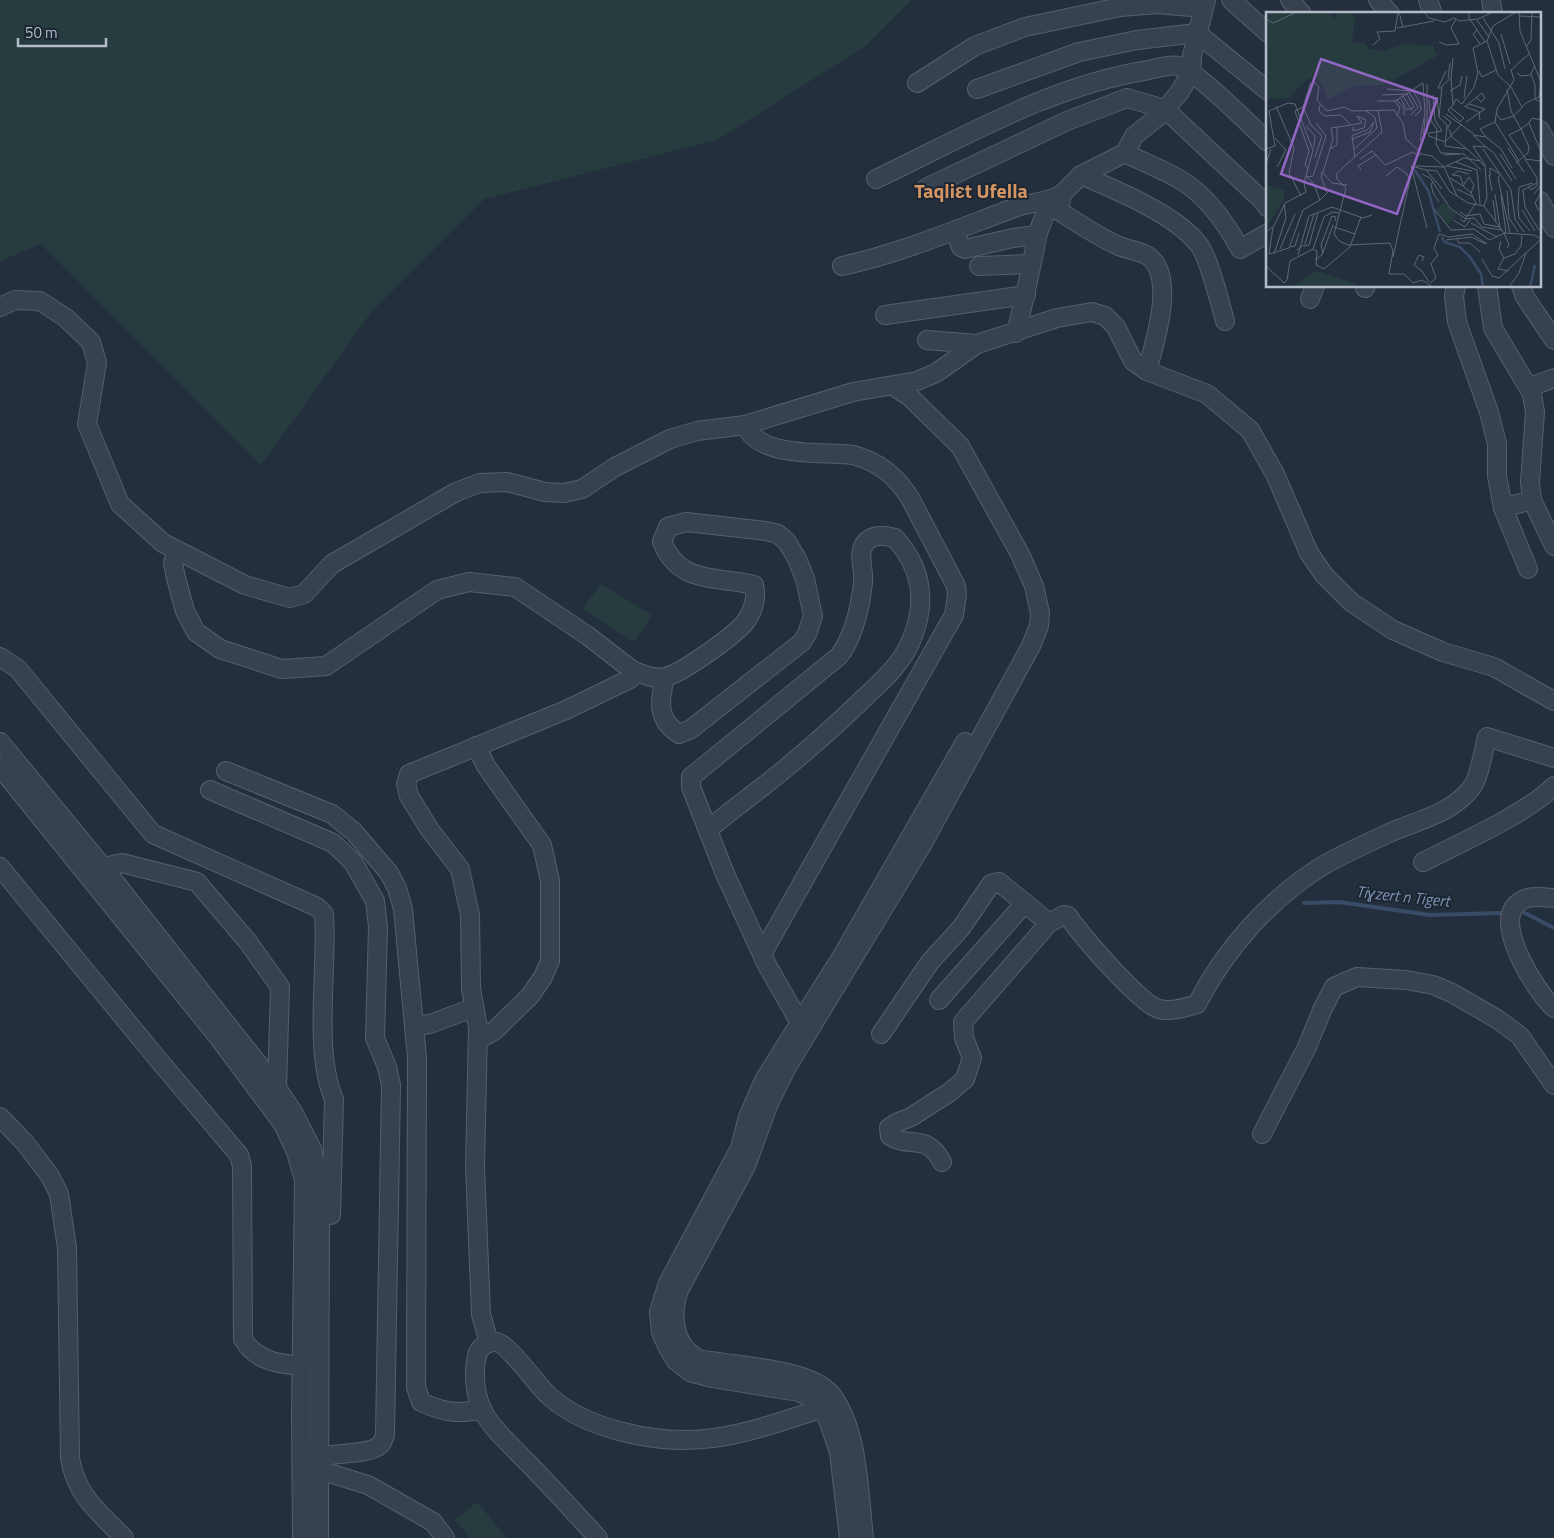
<svg xmlns="http://www.w3.org/2000/svg" width="1554" height="1538" font-family="'Titillium Web',sans-serif">
<style>
.green{fill:#263c3f}
.lines{fill:none;stroke-linecap:round;stroke-linejoin:round}
.stream{stroke:#394c67;stroke-width:4}
.minor-casing{stroke:#565f6c;stroke-width:20}
.minor{stroke:#38414e;stroke-width:18}
.labels{text-anchor:middle;stroke-width:4;stroke-linejoin:round;paint-order:stroke}
.water-label{font-size:16px;font-style:italic;fill:#7c92b1;stroke:#1d2633}
.district-label{font-size:20px;font-weight:bold;fill:#d59563;stroke:#1d2633}
.inset-river{fill:none;stroke:#394c67;stroke-width:2.5}
.inset-road{fill:none;stroke:#5e6776;stroke-width:1}
.view{fill:#9266c3;fill-opacity:0.15;stroke:#9266c3;stroke-width:2.5}
.inset-edge{fill:none;stroke:#b4bcc9;stroke-width:2.5}
</style>
<rect width="100%" height="100%" fill="#242f3e"/>
<g class="green">
<polygon points="0,0 911,0 864,47 717,140 484,199 372,311 261,465 41,244 0,261"/>
<polygon points="601,584 652,615 634,642 582,609"/>
<polygon points="477,1502 507,1538 470,1538 455,1520"/>
</g>
<g class="lines">
<g class="stream">
<polyline points="1304,903 1339,902 1430,915 1500,913"/>
<polyline points="1525,913 1554,928"/>
</g>
<defs>
<g id="minor">
<polyline points="1231,0 1268,33"/>
<polyline points="1290,0 1302,14"/>
<polyline points="1378,0 1390,14"/>
<polyline points="1428,0 1433,14"/>
<polyline points="1491,0 1493,14"/>
<polyline points="917,83 975,46 1025,27 1120,7 1157,4 1203,8"/>
<polyline points="977,89 1079,52 1137,40 1197,33 1268,91"/>
<polyline points="1540,130 1554,156"/>
<path d="M1125,153C1143,162 1162,169 1179,179C1205,194 1226,223 1240,249L1268,233"/>
<path d="M1081,175C1116,190 1177,215 1199,245C1209,258 1220,303 1225,321"/>
<path d="M876,179C964,137 1052,85 1149,70C1157,68 1171,64 1179,66C1197,71 1251,126 1268,142"/>
<polyline points="926,188 1067,121 1127,98 1165,109 1263,201 1268,208"/>
<polyline points="1540,201 1554,228"/>
<polyline points="955,232 961,247 965,249 1013,238 1037,235"/>
<path d="M842,266C902,253 957,229 1014,208C1030,202 1047,203 1062,194"/>
<polyline points="979,266 1030,264"/>
<polyline points="1456,286 1454,296 1457,322 1489,412 1497,444 1497,476 1503,508 1528,569"/>
<polyline points="1487,286 1493,328 1532,394 1535,412 1530,482 1532,500 1554,546"/>
<polyline points="1521,286 1525,297 1554,340"/>
<polyline points="1365,288 1366,286"/>
<polyline points="1310,299 1315,286"/>
<polyline points="0,307 15,300 40,301 66,318 91,342 97,363 87,424 120,504 163,543 245,585 290,598 304,594 332,564 456,492 480,483 507,482 545,492 564,493 582,489 615,467 670,439 697,431 745,425 853,392 917,381 936,373 977,344 1057,318 1092,312 1105,316 1116,327 1133,361 1147,371 1207,394 1250,430 1275,474 1309,553 1324,575 1351,602 1393,630 1443,652 1494,667 1554,701"/>
<polyline points="885,315 1026,295"/>
<path d="M1016,333C1024,301 1031,269 1037,237C1040,224 1047,212 1051,200"/>
<polyline points="927,340 977,344"/>
<path d="M1147,371C1154,344 1177,277 1148,256C1141,251 1128,250 1119,246C1098,237 1078,223 1059,211L1062,194L1081,175L1125,153L1134,136L1159,116L1179,93L1191,73L1192,56L1206,0"/>
<polyline points="1530,387 1554,378"/>
<path d="M745,425C760,459 821,451 853,455C879,462 896,476 910,498L956,586L957,595L954,615L762,954"/>
<polyline points="1503,508 1532,500"/>
<polyline points="177,551 173,563 176,578 185,611 196,632 220,649 282,669 326,666 437,590 469,582 515,587 588,636 632,670 630,679 566,710 409,774 406,784 409,796 430,830 460,869 470,915 471,988 478,1028 475,1167 481,1314 489,1343"/>
<path d="M0,657L18,669L153,834L317,907L324,914C328,968 313,1051 334,1099L331,1215"/>
<path d="M632,670C642,674 654,680 665,677C681,674 737,634 746,621C754,610 757,596 754,585C715,576 679,584 662,542L668,527L686,522L766,531L778,534L787,542L797,559L805,579L813,616L807,634L802,642L691,729L679,734C657,720 659,701 665,678"/>
<polyline points="0,742 103,867 277,1088 293,1112 312,1149 320,1191 319,1538"/>
<polyline points="476,746 486,766 542,845 550,881 550,961 543,977 530,996 494,1031 478,1040"/>
<polyline points="0,767 219,1038 283,1124 296,1152 304,1180 301,1415 302,1538"/>
<path d="M226,771L332,814L354,832L389,873L397,888L403,909L417,1058L416,1387L421,1402C443,1412 459,1415 482,1409"/>
<path d="M210,790L333,843L353,862L375,901L378,927L375,1038L387,1067L391,1085L385,1435C384,1438 382,1443 380,1445C371,1454 338,1453 325,1456L319,1470"/>
<path d="M708,830C725,815 743,802 761,788C797,760 832,729 864,698C883,680 904,662 913,636C927,599 921,567 895,538C886,536 874,533 866,542C856,554 865,569 863,583C860,609 854,636 839,656L691,777V787L725,874L767,965L805,1032"/>
<path d="M1423,862C1460,843 1526,814 1554,786"/>
<path d="M0,867L156,1057L239,1155L242,1166L243,1339C255,1360 279,1365 301,1365"/>
<polyline points="103,867 122,863 197,882 248,942 280,987 277,1088"/>
<path d="M1554,898C1540,897 1525,894 1515,906C1496,928 1537,993 1554,1008"/>
<polyline points="939,1000 1025,903"/>
<polyline points="415,1026 430,1024 473,1008"/>
<polyline points="881,1034 930,962 961,928 991,884 999,882 1049,923"/>
<path d="M0,1117L25,1143L50,1176L59,1194L67,1248L70,1458C76,1496 99,1512 124,1538"/>
<polyline points="1262,1134 1307,1047 1322,1010 1334,987 1357,977 1406,980 1433,985 1452,993 1497,1019 1520,1036 1554,1085"/>
<path d="M942,1162C926,1132 910,1149 890,1136L889,1128L896,1123L911,1117L950,1092L965,1079L972,1058L964,1038L963,1022L1049,923L1064,915L1068,916C1081,935 1140,1004 1159,1009C1171,1012 1185,1008 1197,1004C1225,949 1270,898 1324,865C1345,853 1368,843 1389,833C1418,820 1452,814 1472,787C1479,778 1484,749 1487,737L1554,758"/>
<polyline points="310,1469 319,1470 368,1485 433,1522 445,1538"/>
<path d="M598,1538C573,1511 549,1484 523,1458C509,1443 490,1427 482,1409C475,1394 473,1372 477,1356C478,1348 487,1341 496,1342C509,1344 537,1385 549,1396C570,1415 595,1425 623,1432C704,1453 756,1429 833,1405"/>
<polyline points="849,1538 839,1452 828,1420 817,1401 799,1392 712,1378 690,1372 676,1361 667,1346 661,1332 659,1312 668,1283 740,1148 748,1117 764,1080 842,956 965,742"/>
<path d="M864,1538C859,1495 859,1430 831,1394C811,1370 749,1367 719,1362C712,1361 702,1361 697,1358C672,1344 671,1313 679,1290L746,1166L769,1103L787,1067L923,843L1031,646L1039,626L1040,613L1034,586L1020,554L960,446L910,397L893,386"/>
</g>
</defs>
<use href="#minor" class="minor-casing"/>
<use href="#minor" class="minor"/>
</g>
<g class="labels">
<g class="water-label">
<text transform="translate(1403 896) rotate(6)" y="6">Tiɣzert n Tigert</text>
</g>
<g class="district-label">
<text x="971" y="198">Taqliɛt Ufella</text>
</g>
</g>
<g transform="translate(1266 12)">
<rect width="275" height="275" fill="#242f3e"/>
<path d="M0,0H64L68,7L72,2L85,0L89,5L86,31H98L103,37L116,39L139,32L167,34L171,44L118,73L86,74L63,88L52,66L42,67L22,86L0,87ZM0,173L19,178L18,188L0,216ZM50,259L91,272L90,275H26Z" fill="#263c3f"/>
<path d="M177,191L191,202L181,214L170,198Z" fill="#263c3f"/>
<path class="inset-river" d="M148,157L162,178L174,220M176,225L178,230L194,235L204,245L215,262L217,275M264,275L269,253"/>
<path class="inset-road" d="M133,0L137,15M158,0L163,6L179,10L188,6L193,9L212,7L227,0M203,0V6L219,30M253,0L254,19L275,70M253,4L275,5M217,6L233,31L239,57M0,7L7,11L31,0M211,8L223,25M131,16L168,9M211,18L207,22L214,32M235,22L244,52M221,29L232,63L245,75L256,95M173,30L181,33L193,32L185,16L190,7M107,33L114,27L111,20L129,19L132,0M260,35L265,28L266,0M213,59L216,65L230,58M251,61L255,64L264,63L269,54M265,62L269,73V87L275,90M185,66L187,46M182,67L184,51M161,72V121M176,76H172L180,59M121,77L145,79M146,77L154,91L155,98L149,104M241,77L245,99L255,117L243,123L259,146M184,79L194,73L196,64M143,80L152,95L145,103M116,83L141,82L148,95L141,98L135,87M137,84L146,99M171,85L173,105L176,74L185,66L187,93L190,87L196,92L208,75L212,61L207,36L221,29L227,14L250,0M198,86L201,64M273,86L275,70M131,88L138,96V103M163,88L165,109L171,117L170,132L175,141L198,142L215,158M111,89H129M54,93L53,99L59,104L75,103L85,113L65,116L67,127L57,160M10,94L28,136L23,161L35,184M198,94L213,100L214,108M200,94L212,84L216,81L219,86L215,90L210,85M37,95L45,113L56,124L49,145M185,96L198,106L194,110L182,98L187,93M112,99L116,120L70,162L71,167L80,176L68,222L73,229L82,233L124,231L127,239L123,262H138L147,271L156,268L167,275M230,101L235,108L248,104L260,91L275,84M180,102L208,122M131,104L134,96L129,89L157,71L159,101L154,129M177,104L185,110L181,117M173,105L181,113L179,134M275,108L266,106L263,111L275,140M200,110L219,97L203,92M229,110L253,149M85,113L96,111L91,104L100,108L98,116L87,119V115M40,114L49,124L48,135M163,124V121L176,119L169,108L167,83M163,124L179,130L196,112M220,125L235,137L246,156M9,126L20,138L11,155M86,127L104,120L108,110L101,118L87,123L86,124L89,145M157,129L159,107M179,134L201,137L186,125L183,117M220,135L228,141L246,169M242,136L258,160M0,137L9,134L3,99L22,91L29,92L47,138L38,171L40,180L19,191L8,214L0,220M64,137L71,133V115M201,137L214,149M217,137L245,178L249,207L258,220M87,138L111,116L109,105L100,99M234,142L250,167M178,143L193,142M94,147L106,139L110,143M190,150L211,158L214,192M250,151L262,141L263,135L255,117L263,111M0,152L5,137M150,154L178,155L198,146L214,149L218,154M181,154L206,159M42,157L39,153L43,139L29,99L37,95L44,72L48,70L53,75L51,88L61,99L78,95L86,99L128,98L137,111L140,127L156,142L166,144L178,155L191,184L202,191L218,194L238,221L268,223L275,227M95,158L92,154L110,143L119,153L147,140L152,144L155,142M160,158L171,159L184,180L191,184M156,162L164,166L184,196L200,207L198,210L194,207M223,163L226,179M234,163L232,166L244,221M40,164L48,172L54,188L61,181L55,165L56,160L66,171L81,173M120,164L131,155L141,162L144,169M41,165L47,164L60,124L50,111M224,165V156L234,162M184,166L197,174M168,170L165,172L167,181L173,190M271,171L257,178L259,195L273,218M197,172L194,164L186,163L192,159L203,162M263,175L265,178L271,174V166L259,147L275,149M191,177L207,185M241,179L243,206L252,220M205,181L197,174L203,165L208,173L205,181L210,191L199,207L208,206L216,215L236,218M229,182L234,216M268,182L275,173V161M235,183L240,221M227,188L230,209M218,194L221,185L219,153L207,134L220,135L207,123L220,125L214,117L229,110L231,97L248,68L245,58L264,41M168,197L185,218L208,217L223,228L239,221M256,198L269,219M273,199L269,191L275,180M194,200L200,204L214,202L218,212L233,215M187,208L199,215L204,208M205,211L231,225M7,215L3,242L23,236L37,198L54,188M68,215L89,222M161,216L145,154L160,158L176,177M264,219L253,206L252,196L253,175L267,171M238,221L243,233L241,236M191,227L193,231H204L214,240M180,228L205,225L220,232M235,229L233,237L238,246L232,257L243,259M38,234L43,233L52,201M24,235L29,234L33,221M14,237L29,202M47,237L58,205L66,200L74,201M31,238L39,232L48,202M57,241L55,233L66,204L70,205L69,209M8,242L20,206L18,192M32,243L43,204L66,195L97,206L106,203M127,245L145,163M238,246L249,242L255,234L256,223M216,247L226,264L233,266L261,240M49,248L56,243L67,213M156,249L158,245L153,243L148,253L156,259L163,270M0,254L18,271L21,268L24,249L47,237L51,239L50,253L58,257L84,235L95,205M164,271L170,266L165,252L172,243L168,236L173,222L183,225L206,222L221,232M243,275L253,261L260,241L275,227"/>
<path class="view" d="M55,47L171,87L131,202L15,162Z"/>
<rect width="275" height="275" class="inset-edge"/>
</g>
<path d="M18 38v8h88v-8" fill="none" stroke="#b4bcc9" stroke-width="2.5"/>
<text x="25" y="38" font-size="15" fill="#b4bcc9" stroke="#1d2633" stroke-width="4" paint-order="stroke">50 m</text>
</svg>
